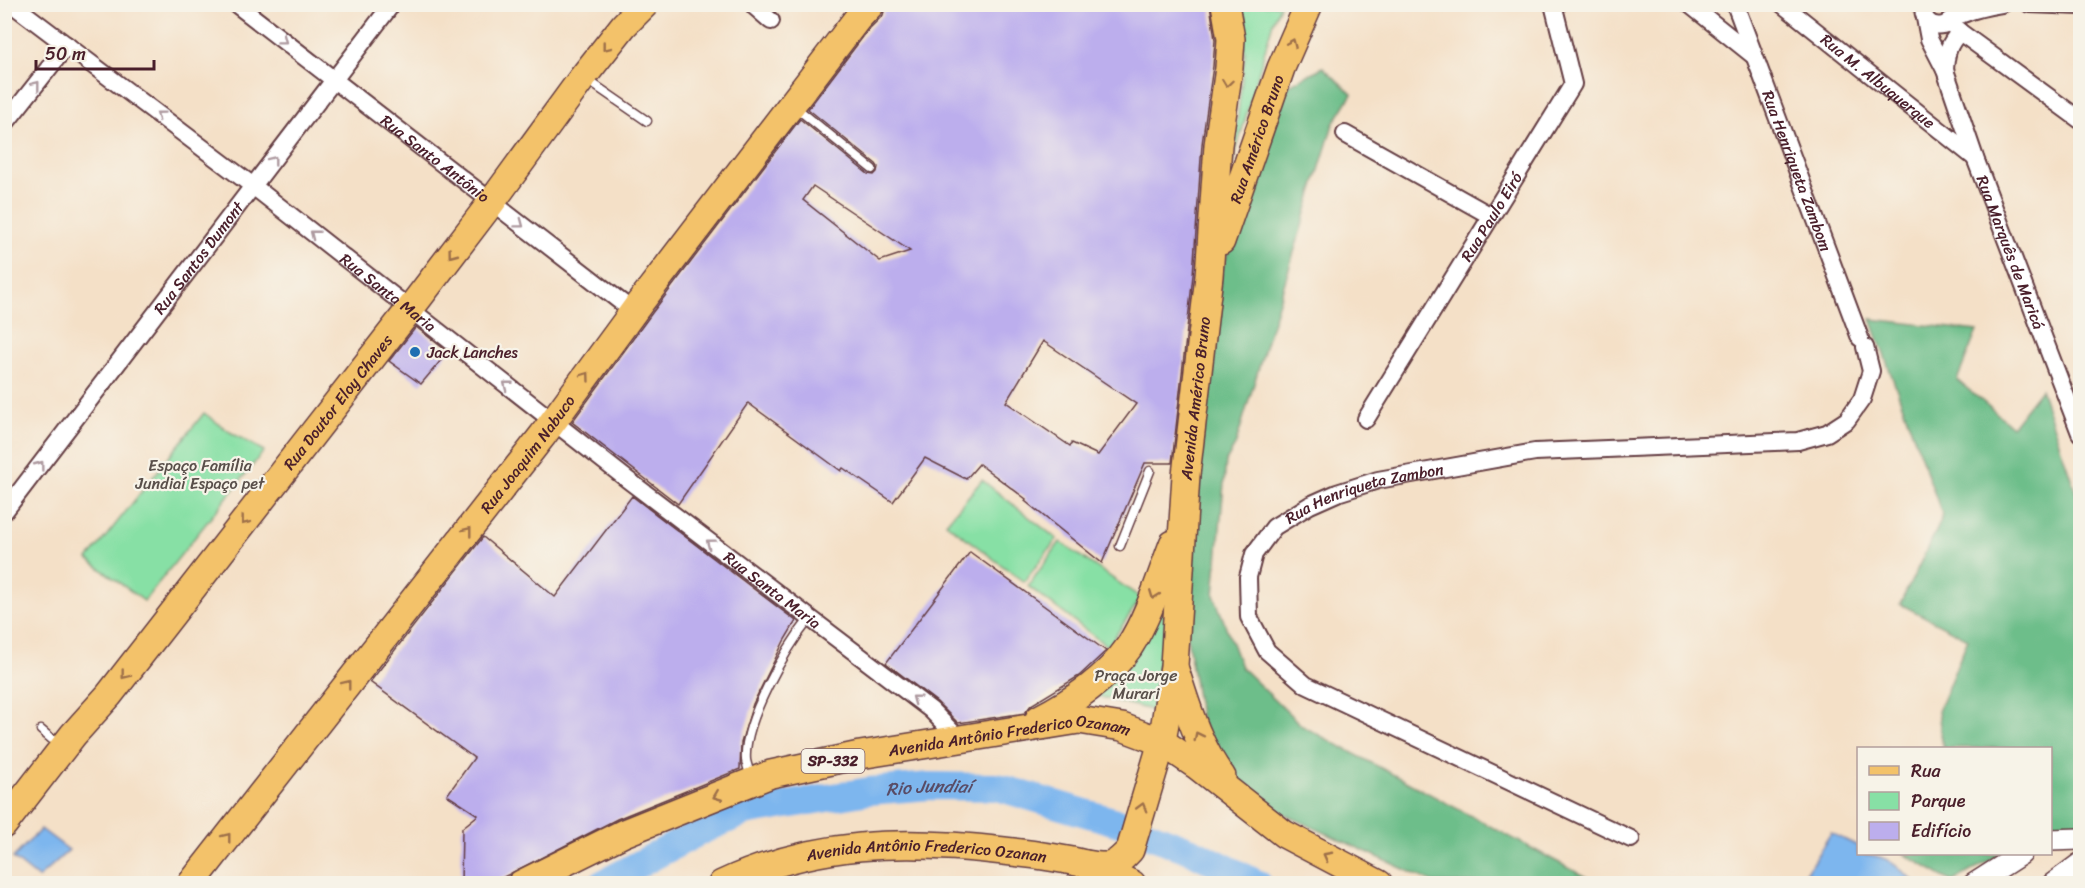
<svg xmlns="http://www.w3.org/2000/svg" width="2085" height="888" font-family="Sriracha,sans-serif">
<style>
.green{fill:#87e0a5;stroke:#688068;stroke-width:1.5}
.forest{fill:#6dbe8a;stroke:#5c6e5a;stroke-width:1.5}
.water{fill:#7db6ee;stroke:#646a8c;stroke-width:1.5}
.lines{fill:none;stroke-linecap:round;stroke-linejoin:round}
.river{stroke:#7db6ee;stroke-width:28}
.building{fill:#bcaeed;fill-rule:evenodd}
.service-casing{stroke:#643c42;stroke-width:11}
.minor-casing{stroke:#643c42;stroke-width:20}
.tertiary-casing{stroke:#643c42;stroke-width:24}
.primary-casing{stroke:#643c42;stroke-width:30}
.service{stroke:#fff;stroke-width:8}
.minor{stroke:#fff;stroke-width:16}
.tertiary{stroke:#fff;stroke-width:21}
.primary{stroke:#f3c26a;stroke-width:27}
.oneway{stroke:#ae9aa0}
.oneway2{stroke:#9e704a}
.poi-dot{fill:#1f6fb2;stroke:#f7f3e8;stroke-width:2}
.labels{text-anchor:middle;stroke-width:4.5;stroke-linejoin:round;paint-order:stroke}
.shield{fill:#f7f3e8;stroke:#7e5f64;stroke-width:1.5}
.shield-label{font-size:15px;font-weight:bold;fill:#4a1f2b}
.street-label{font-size:16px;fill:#4a1f2b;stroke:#f7f3e8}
.poi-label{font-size:16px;fill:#4a1f2b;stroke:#f7f3e8;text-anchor:start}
.park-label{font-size:16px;fill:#594f4a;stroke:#f7f3e8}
.water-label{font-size:18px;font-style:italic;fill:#594c66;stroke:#f7f3e8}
</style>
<rect width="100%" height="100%" fill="#f7f3e8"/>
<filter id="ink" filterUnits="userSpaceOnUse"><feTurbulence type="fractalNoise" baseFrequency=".0167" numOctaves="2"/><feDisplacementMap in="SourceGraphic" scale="12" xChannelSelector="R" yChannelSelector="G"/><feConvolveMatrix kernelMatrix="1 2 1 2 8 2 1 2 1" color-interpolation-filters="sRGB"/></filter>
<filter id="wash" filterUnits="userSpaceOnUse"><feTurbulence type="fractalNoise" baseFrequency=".008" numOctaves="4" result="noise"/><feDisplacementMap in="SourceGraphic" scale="24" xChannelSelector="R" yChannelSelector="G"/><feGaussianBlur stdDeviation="1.35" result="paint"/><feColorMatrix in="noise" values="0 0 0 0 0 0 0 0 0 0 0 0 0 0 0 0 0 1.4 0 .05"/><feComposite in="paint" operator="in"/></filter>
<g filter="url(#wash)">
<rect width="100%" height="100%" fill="#f4e0c7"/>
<g class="green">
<polygon points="1238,5 1280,5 1273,22 1232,165 1245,53"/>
<polygon points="204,413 230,432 264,451 144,601 88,559"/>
<polygon points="982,480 1057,539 1024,582 946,523"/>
<polygon points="1060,542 1141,598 1108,647 1028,586"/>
<polygon points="1170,581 1155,711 1093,695"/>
</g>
<g class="forest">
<polygon points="1323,67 1352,94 1333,124 1235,446 1226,461 1214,595 1241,667 1302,726 1597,883 1434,883 1247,797 1201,722 1187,636 1203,425 1221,273 1275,108 1287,86"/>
<polygon points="1871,319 1977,331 1957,380 2012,426 2041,389 2080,505 2080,696 2078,702 2080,707 2080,831 2051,831 2050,748 1943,748 1938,711 1968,639 1900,604 1940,523 1942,514"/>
<polygon points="1904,854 2001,854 1952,882"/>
</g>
<g class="water">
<polygon points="41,829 69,850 38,878 13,858"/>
<path d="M1831,833L1858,846V854C1888,854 1895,865 1916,883H1820L1805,875Z"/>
</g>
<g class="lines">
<path class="river" id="s1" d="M602,884L701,831L745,812L869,791L931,786L997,787L1116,822L1192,851L1258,884"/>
</g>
<g id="blocks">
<g class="building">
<path d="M886,4H1210L1215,40L1213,66L1202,144L1193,275L1172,463H1145L1102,563L1025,501L1026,499L979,464L966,479L925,458L893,502L843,468L841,471L748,403L678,504L572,422L652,313L800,119L868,174L874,175L877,172L878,167L876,164L808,109L869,29L883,15ZM813,186L910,251L880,261L803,200ZM1043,341L1136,404L1098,455L1072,443L1070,446L1006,402Z"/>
<polygon points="416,327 448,352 421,384 389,361"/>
<polygon points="632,496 796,621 784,641 753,704 741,743 740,769 617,819 490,884 461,884 462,828 478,815 447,795 474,758 370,682 483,537 555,597"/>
<polygon points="970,552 1106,651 1079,676 1031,705 1025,713 958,723 937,702 886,663"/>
</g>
</g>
</g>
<g filter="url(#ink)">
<use href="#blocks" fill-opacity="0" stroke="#643c42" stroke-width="1.5"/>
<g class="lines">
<defs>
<g id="service">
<polyline points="586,79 647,121"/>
<polyline points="794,106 872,169"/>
<polyline points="1120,546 1150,471"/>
<polyline points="41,730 61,747"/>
<path d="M751,778C750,773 747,766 746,760C743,722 786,648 810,618"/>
</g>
<g id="minor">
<path id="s2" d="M12,4L253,186L628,480L931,710L959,739"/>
<path id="s3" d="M236,4L634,312"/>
<polyline points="755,4 755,7 771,21"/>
<polyline points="1689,4 1754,56"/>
<path id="s4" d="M1735,4L1860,338"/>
<path id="s5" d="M1782,4L1975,158"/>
<path d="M1924,4C1921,17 1929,28 1943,25C1948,24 1950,20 1955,17C1959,15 1964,14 1968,12C1979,8 1991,6 2002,4"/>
<polyline points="2029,4 2080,6"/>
<path id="s6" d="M1925,18L1929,39L1945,70L1975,158L2080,433"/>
<polyline points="1949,22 1960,32 2080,120"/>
<path d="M1945,70C1946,54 1948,44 1960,32"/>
<polyline points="4,125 67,45"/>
<polyline points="1345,134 1491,216"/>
<path id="s7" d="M1366,419L1573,84L1553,4"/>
<path id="s8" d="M4,512L392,4"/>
<path id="s9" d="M1631,839L1306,685L1267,651L1249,617L1248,577L1254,554L1274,527L1310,505L1337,493L1378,480L1535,452L1798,441L1827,433L1847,420L1862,399L1871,371L1865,347"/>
</g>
<g id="tertiary">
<polyline points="2050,840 2080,839"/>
<polyline points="1974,884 2021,854"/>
<polyline points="2053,884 2080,864"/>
</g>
<g id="primary">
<path id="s10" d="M1221,241L1281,68L1309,4"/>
<path d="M1175,670C1187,707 1198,746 1222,777"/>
<path d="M1039,719C1073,701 1107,679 1129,647C1149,616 1160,578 1173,544"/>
<path id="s11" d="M4,824L73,735L109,695L410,309L491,203L583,77L624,25L645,4"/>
<path id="s12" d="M1086,864C1110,868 1113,868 1130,850L1162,742L1174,666L1186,475L1209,276L1218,145L1229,68L1231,39L1225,4"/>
<path id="s13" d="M191,884L543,435L639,304L857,19L871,4"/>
<path id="s14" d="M521,884L624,833L771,774L860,755L1079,720L1122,727L1162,742L1196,765L1284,834L1379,884"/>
<path id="s15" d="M722,884C815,841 904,839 1004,851C1031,854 1059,857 1085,864C1101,868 1117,877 1132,884"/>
</g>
</defs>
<use href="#service" class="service-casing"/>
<use href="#minor" class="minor-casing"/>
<use href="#tertiary" class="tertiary-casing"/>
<use href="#primary" class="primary-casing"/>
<use href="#service" class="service"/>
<use href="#minor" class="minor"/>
<use href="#tertiary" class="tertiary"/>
<use href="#primary" class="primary"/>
</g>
<defs><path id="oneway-chevron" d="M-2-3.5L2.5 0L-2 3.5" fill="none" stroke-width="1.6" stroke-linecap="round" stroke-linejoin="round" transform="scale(1.5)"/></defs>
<g class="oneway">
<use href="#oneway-chevron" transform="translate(283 40) rotate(37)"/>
<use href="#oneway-chevron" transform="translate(36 85) rotate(-52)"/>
<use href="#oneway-chevron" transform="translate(160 115) rotate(-143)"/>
<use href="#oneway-chevron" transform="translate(273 160) rotate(-52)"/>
<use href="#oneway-chevron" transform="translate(520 224) rotate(37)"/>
<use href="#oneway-chevron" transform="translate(314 234) rotate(-142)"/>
<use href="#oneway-chevron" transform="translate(507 385) rotate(-142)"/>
<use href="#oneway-chevron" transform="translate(40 465) rotate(-53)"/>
<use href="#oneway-chevron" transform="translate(710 543) rotate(-143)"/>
<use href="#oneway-chevron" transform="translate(916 699) rotate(-143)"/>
</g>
<g class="oneway2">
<use href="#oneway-chevron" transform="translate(1292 43) rotate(-67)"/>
<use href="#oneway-chevron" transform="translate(606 47) rotate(128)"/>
<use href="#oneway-chevron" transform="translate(1227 83) rotate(98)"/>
<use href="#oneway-chevron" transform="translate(452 254) rotate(127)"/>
<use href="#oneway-chevron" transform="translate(586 376) rotate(-54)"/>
<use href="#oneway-chevron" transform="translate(245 521) rotate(128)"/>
<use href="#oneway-chevron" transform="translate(468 531) rotate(-52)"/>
<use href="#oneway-chevron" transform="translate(1154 595) rotate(111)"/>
<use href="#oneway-chevron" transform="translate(125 675) rotate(128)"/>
<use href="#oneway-chevron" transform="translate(347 684) rotate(-52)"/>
<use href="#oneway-chevron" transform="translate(1198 736) rotate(-117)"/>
<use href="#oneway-chevron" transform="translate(717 796) rotate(158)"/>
<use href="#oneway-chevron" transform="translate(1142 807) rotate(-74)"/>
<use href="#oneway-chevron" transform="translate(227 837) rotate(-52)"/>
<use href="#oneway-chevron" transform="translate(1327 856) rotate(-152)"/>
</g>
</g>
<circle class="poi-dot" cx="415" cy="352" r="6"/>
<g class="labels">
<rect class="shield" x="801.5" y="749" width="63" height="24" rx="4.5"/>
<g class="shield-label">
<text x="833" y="766">SP-332</text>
</g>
<g class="street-label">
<text dy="6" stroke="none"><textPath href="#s5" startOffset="123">Rua M. Albuquerque</textPath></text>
<text dy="6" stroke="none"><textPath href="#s10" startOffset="108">Rua Américo Bruno</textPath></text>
<text dy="6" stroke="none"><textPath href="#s3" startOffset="252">Rua Santo Antônio</textPath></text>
<text dy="6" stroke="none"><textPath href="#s4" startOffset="178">Rua Henriqueta Zambom</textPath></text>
<text dy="6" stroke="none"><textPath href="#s7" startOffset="238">Rua Paulo Eiró</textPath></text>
<text dy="6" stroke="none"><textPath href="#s6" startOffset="250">Rua Marquês de Maricá</textPath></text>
<text dy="6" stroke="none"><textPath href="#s8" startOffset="320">Rua Santos Dumont</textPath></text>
<text dy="6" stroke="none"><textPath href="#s2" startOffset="474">Rua Santa Maria</textPath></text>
<text dy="6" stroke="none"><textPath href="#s12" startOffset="508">Avenida Américo Bruno</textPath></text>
<text dy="6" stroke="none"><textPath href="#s11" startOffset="538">Rua Doutor Eloy Chaves</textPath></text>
<text dy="6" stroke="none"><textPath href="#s13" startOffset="546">Rua Joaquim Nabuco</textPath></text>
<text dy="6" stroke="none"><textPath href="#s9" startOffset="645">Rua Henriqueta Zambon</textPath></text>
<text dy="6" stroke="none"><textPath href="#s2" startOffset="960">Rua Santa Maria</textPath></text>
<text dy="6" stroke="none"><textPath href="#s14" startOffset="516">Avenida Antônio Frederico Ozanam</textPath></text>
<text dy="6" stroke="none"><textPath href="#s15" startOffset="210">Avenida Antônio Frederico Ozanan</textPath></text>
</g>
<g class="poi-label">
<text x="427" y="358">Jack Lanches</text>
</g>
<g class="park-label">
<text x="200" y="471">Espaço Família<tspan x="200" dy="18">Jundiaí Espaço pet</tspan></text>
<text x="1136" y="681">Praça Jorge<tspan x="1136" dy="18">Murari</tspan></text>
</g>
<g class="water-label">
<text dy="6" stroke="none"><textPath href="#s1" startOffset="346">Rio Jundiaí</textPath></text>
</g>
</g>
<rect width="2085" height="888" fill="none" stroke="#f7f3e8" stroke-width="24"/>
<rect x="1857" y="747" width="195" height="108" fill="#f7f3e8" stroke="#b29e9c" stroke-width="1.5"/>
<rect x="1869" y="766" width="30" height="9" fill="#f3c26a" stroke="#b29e9c" stroke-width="1.5"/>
<text x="1911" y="777" font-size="18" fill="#4a1f2b">Rua</text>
<rect x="1869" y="792" width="30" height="18" fill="#87e0a5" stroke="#b29e9c" stroke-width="1.5"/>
<text x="1911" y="807" font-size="18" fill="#4a1f2b">Parque</text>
<rect x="1869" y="822" width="30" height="18" fill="#bcaeed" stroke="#b29e9c" stroke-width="1.5"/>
<text x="1911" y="837" font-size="18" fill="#4a1f2b">Edifício</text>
<path d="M36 60v9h118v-9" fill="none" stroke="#4a1f2b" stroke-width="3"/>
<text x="45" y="60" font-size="18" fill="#4a1f2b" stroke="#f7f3e8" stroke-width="4.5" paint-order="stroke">50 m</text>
</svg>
